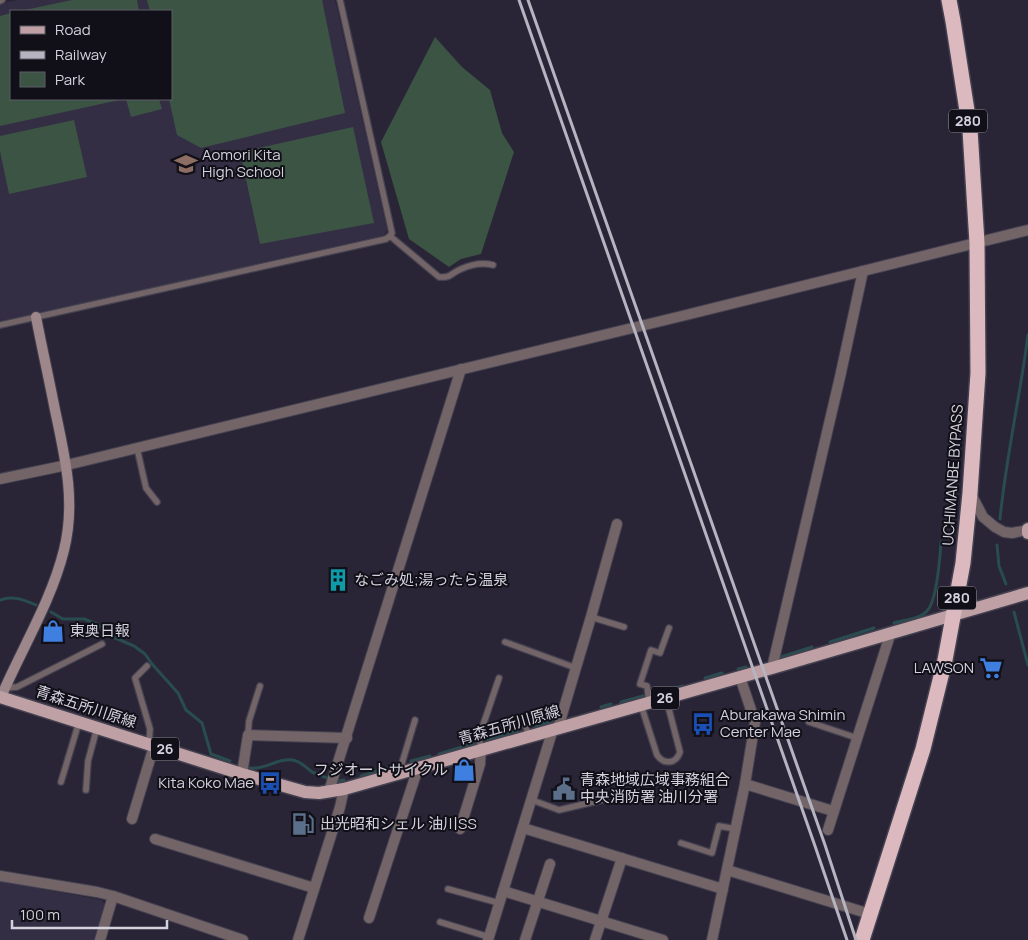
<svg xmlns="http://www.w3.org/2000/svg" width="1028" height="940" font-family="Manrope,'Noto Sans JP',sans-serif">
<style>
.built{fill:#342e44;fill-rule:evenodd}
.green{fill:#3b5444}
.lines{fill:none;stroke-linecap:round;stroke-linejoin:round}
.stream{stroke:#294c4f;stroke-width:3}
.lane-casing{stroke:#444151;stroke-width:8}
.street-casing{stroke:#444151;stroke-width:12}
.secondary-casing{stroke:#444151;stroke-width:12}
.primary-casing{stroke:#444151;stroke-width:15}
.highway-casing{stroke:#444151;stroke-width:18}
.lane{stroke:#736567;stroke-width:5.5}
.street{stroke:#736567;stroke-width:10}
.secondary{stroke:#9e878a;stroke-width:10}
.primary{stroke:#bfa1a5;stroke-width:12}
.highway{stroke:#dcb9be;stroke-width:15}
.rail{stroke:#b6b4c0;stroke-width:3}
.labels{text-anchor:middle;stroke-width:4;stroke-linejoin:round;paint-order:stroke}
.shield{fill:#110f17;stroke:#9a98a2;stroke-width:1}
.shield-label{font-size:14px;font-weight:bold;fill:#d4d2dd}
.poi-label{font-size:15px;fill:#d4d2dd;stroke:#110f17;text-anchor:start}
.street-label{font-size:15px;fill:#d4d2dd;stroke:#110f17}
</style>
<rect width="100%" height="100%" fill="#292536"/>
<g class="built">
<path d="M18,0H335L387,230L384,235L0,321V4ZM11,11H171V99H11Z"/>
<polygon points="0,881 101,900 107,907 96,940 0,940"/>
</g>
<g class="green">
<polygon points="72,0 137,0 139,11 20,11"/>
<polygon points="147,0 322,0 345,113 201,148 177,135 169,99 171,99 171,11 150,11"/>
<polygon points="11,13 11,99 124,99 0,126 0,16"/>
<polygon points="435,37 462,67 490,90 502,133 514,152 481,254 461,259 449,267 409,239 381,142"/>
<polygon points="126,99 159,99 162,109 131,117"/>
<polygon points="74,120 87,177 9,194 0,151 0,136"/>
<polygon points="353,127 374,223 260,244 240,152"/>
</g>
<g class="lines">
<g class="stream">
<path d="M1000,519C1006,457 1020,397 1028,335"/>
<polyline points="997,545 999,566 1006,584"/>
<path d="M0,600C13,595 24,600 36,605"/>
<polyline points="51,612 63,619 84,619 97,624 113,637 134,646 145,654 152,664 178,693 186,710 202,723 211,754 230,761"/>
<polyline points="1014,612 1028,665"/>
<path d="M894,623C904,620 920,619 927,611C937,601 940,557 941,542"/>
<polyline points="830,642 874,628"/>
<polyline points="781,657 812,647"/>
<polyline points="738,669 746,667"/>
<polyline points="705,678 722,673"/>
<polyline points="653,693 683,686"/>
<polyline points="621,702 643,696"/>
<polyline points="601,707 611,704"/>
<polyline points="535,726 556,720"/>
<polyline points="486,740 520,730"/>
<polyline points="439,754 475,743"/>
<polyline points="411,761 430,756"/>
<path d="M250,768C267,770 276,758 292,760C301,761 305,767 312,772C317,774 322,776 327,778"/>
<polyline points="361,776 394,766"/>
<polyline points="339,781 344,780"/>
</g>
<defs>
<g id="lane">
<polyline points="0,1 2,0"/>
<path d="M390,236L439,277C452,278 451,273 461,269C472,264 482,262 493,265"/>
<polyline points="0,325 386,239 390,236 392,233 340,0"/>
<polyline points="137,448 146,488 157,502"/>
<polyline points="591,617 624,627"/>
<polyline points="505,642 576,668"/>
<polyline points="147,666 135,678 150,729 149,744"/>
<polyline points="5,688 17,687 102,644"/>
<polyline points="649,702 647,686 640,684 651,650 660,653 669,628"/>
<path d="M641,705L657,755C664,765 676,764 680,752L666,698"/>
<polyline points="523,718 529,736"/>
<polyline points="809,722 857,738"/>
<polyline points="248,735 249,721 260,686"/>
<polyline points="481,750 479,737 499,678"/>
<polyline points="399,773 415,720"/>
<polyline points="61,782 79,722"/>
<polyline points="86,790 88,761 97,728"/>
<polyline points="532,800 559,810 606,799"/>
<polyline points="681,843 712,853 719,826 736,829"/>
<polyline points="448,889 499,903"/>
<polyline points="440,922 489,937"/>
</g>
<g id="street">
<polyline points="0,479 67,465 686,315 1028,230"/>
<polyline points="971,494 983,517 995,527 1004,532 1012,533 1028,530"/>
<polyline points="772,668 840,377 863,271"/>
<polyline points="558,728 591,617 617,524"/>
<polyline points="242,774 248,735 347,738"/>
<polyline points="745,784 833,811"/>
<polyline points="329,791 461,369"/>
<polyline points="132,819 154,746"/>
<polyline points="523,828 723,889"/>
<polyline points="460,829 480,764 481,750"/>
<polyline points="828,830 890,635"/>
<polyline points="155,839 314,888"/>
<polyline points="727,870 870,914"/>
<polyline points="0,876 97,892 113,896 243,940"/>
<polyline points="503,891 663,940"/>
<polyline points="369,918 418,768"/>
<polyline points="100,940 113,896"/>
<polyline points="298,940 340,807 344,789"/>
<polyline points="488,940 553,729"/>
<polyline points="525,940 550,864"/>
<polyline points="595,940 622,858"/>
<polyline points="712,940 745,784 755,722 740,677"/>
</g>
<path id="secondary" d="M1,697C22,648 51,602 64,550C76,502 65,457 55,410C49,379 42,348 36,317"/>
<g id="primary">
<polyline points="1028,529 1028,533"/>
<polyline points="0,697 242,774 305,792 319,793 344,789 418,768 481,750 772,668 1028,593"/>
</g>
<polyline id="highway" points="862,940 923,749 945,660 963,563 970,493 978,373 977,243 970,130 953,21 949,0"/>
</defs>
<use href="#lane" class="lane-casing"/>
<use href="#street" class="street-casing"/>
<use href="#secondary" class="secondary-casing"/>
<use href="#primary" class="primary-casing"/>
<use href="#highway" class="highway-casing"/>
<use href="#lane" class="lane"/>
<use href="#street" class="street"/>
<use href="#secondary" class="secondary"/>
<use href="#primary" class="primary"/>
<use href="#highway" class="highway"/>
<g class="rail">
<polyline points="519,0 815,846 847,940"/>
<polyline points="528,0 825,845 856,940"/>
</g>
</g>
<defs>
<symbol id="school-bare" viewBox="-9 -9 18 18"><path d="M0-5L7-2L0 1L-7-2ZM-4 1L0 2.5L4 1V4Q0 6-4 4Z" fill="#8d6e63" stroke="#110f17" stroke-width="2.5" paint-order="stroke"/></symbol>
<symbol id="building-bare" viewBox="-9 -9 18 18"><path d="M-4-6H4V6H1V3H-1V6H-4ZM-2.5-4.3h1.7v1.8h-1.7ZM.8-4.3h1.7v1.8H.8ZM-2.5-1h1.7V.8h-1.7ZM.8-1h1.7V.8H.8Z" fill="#0f9aa8" stroke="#110f17" stroke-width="2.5" paint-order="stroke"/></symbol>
<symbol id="shop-bare" viewBox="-9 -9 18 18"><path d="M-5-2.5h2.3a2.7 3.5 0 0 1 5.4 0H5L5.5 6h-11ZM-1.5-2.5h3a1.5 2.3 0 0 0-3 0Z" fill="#3f7fe0" stroke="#110f17" stroke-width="2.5" paint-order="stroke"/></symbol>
<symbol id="supermarket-bare" viewBox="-9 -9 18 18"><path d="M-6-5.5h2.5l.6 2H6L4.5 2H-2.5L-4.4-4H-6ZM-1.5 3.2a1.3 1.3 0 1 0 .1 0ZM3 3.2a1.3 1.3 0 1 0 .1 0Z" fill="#3f7fe0" stroke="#110f17" stroke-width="2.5" paint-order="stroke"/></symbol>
<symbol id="bus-bare" viewBox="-9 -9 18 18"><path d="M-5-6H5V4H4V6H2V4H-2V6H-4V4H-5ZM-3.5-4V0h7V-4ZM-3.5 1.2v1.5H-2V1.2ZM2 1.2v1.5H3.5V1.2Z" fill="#1a4fb4" stroke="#110f17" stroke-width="2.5" paint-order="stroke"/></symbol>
<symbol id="civic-bare" viewBox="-9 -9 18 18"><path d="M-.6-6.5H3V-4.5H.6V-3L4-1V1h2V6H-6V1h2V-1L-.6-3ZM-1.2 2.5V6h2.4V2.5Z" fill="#5c6f8a" stroke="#110f17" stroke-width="2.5" paint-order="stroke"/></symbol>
<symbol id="fuel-bare" viewBox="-9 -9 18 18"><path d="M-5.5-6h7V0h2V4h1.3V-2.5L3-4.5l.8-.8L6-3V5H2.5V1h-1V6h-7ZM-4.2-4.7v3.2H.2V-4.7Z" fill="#5c6f8a" stroke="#110f17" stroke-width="2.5" paint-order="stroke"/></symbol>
</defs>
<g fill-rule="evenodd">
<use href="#school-bare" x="170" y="148" width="32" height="32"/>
<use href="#building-bare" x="322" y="564" width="32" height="32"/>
<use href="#shop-bare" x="37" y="615" width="32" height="32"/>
<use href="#supermarket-bare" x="975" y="652" width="32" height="32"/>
<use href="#bus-bare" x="687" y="708" width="32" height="32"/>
<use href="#shop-bare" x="448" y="754" width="32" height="32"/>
<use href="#bus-bare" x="254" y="767" width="32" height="32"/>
<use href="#civic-bare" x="548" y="773" width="32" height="32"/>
<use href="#fuel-bare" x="287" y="808" width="32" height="32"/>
</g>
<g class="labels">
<g class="shield">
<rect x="949" y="109.5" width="38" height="23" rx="4"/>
<rect x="938" y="586.5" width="38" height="23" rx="4"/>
<rect x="651" y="686.5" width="28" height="23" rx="4"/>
<rect x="151" y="737.5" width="28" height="23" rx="4"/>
</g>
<g class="shield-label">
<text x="968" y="126">280</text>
<text x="957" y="603">280</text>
<text x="665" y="703">26</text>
<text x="165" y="754">26</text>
</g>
<g class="poi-label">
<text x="202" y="160">Aomori Kita<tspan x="202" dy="17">High School</tspan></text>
<text x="354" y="585">なごみ処;湯ったら温泉</text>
<text x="70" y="636">東奥日報</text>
<text x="974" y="673" text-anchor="end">LAWSON</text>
<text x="720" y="720">Aburakawa Shimin<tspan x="720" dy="17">Center Mae</tspan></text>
<text x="448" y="775" text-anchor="end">フジオートサイクル</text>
<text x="580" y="785">青森地域広域事務組合<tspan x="580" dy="17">中央消防署 油川分署</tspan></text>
<text x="254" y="788" text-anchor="end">Kita Koko Mae</text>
<text x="320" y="829">出光昭和シェル 油川SS</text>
</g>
<g class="street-label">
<text transform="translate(953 475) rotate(-86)" y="5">UCHIMANBE BYPASS</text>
<text transform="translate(86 707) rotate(18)" y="5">青森五所川原線</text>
<text transform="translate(509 725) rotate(-16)" y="5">青森五所川原線</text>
</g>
</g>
<rect x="10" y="10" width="162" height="90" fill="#110f17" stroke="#5f5d66"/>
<rect x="20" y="26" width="25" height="8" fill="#bfa1a5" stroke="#5f5d66"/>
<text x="55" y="35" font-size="15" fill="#d4d2dd">Road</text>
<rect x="20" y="51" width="25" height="8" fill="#b6b4c0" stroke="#5f5d66"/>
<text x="55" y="60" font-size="15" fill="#d4d2dd">Railway</text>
<rect x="20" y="72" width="25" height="15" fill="#3b5444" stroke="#5f5d66"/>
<text x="55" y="85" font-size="15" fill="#d4d2dd">Park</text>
<path d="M12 920v8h155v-8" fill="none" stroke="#d4d2dd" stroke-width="2.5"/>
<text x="20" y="920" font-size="15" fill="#d4d2dd" stroke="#110f17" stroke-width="4" paint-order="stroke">100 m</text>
</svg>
